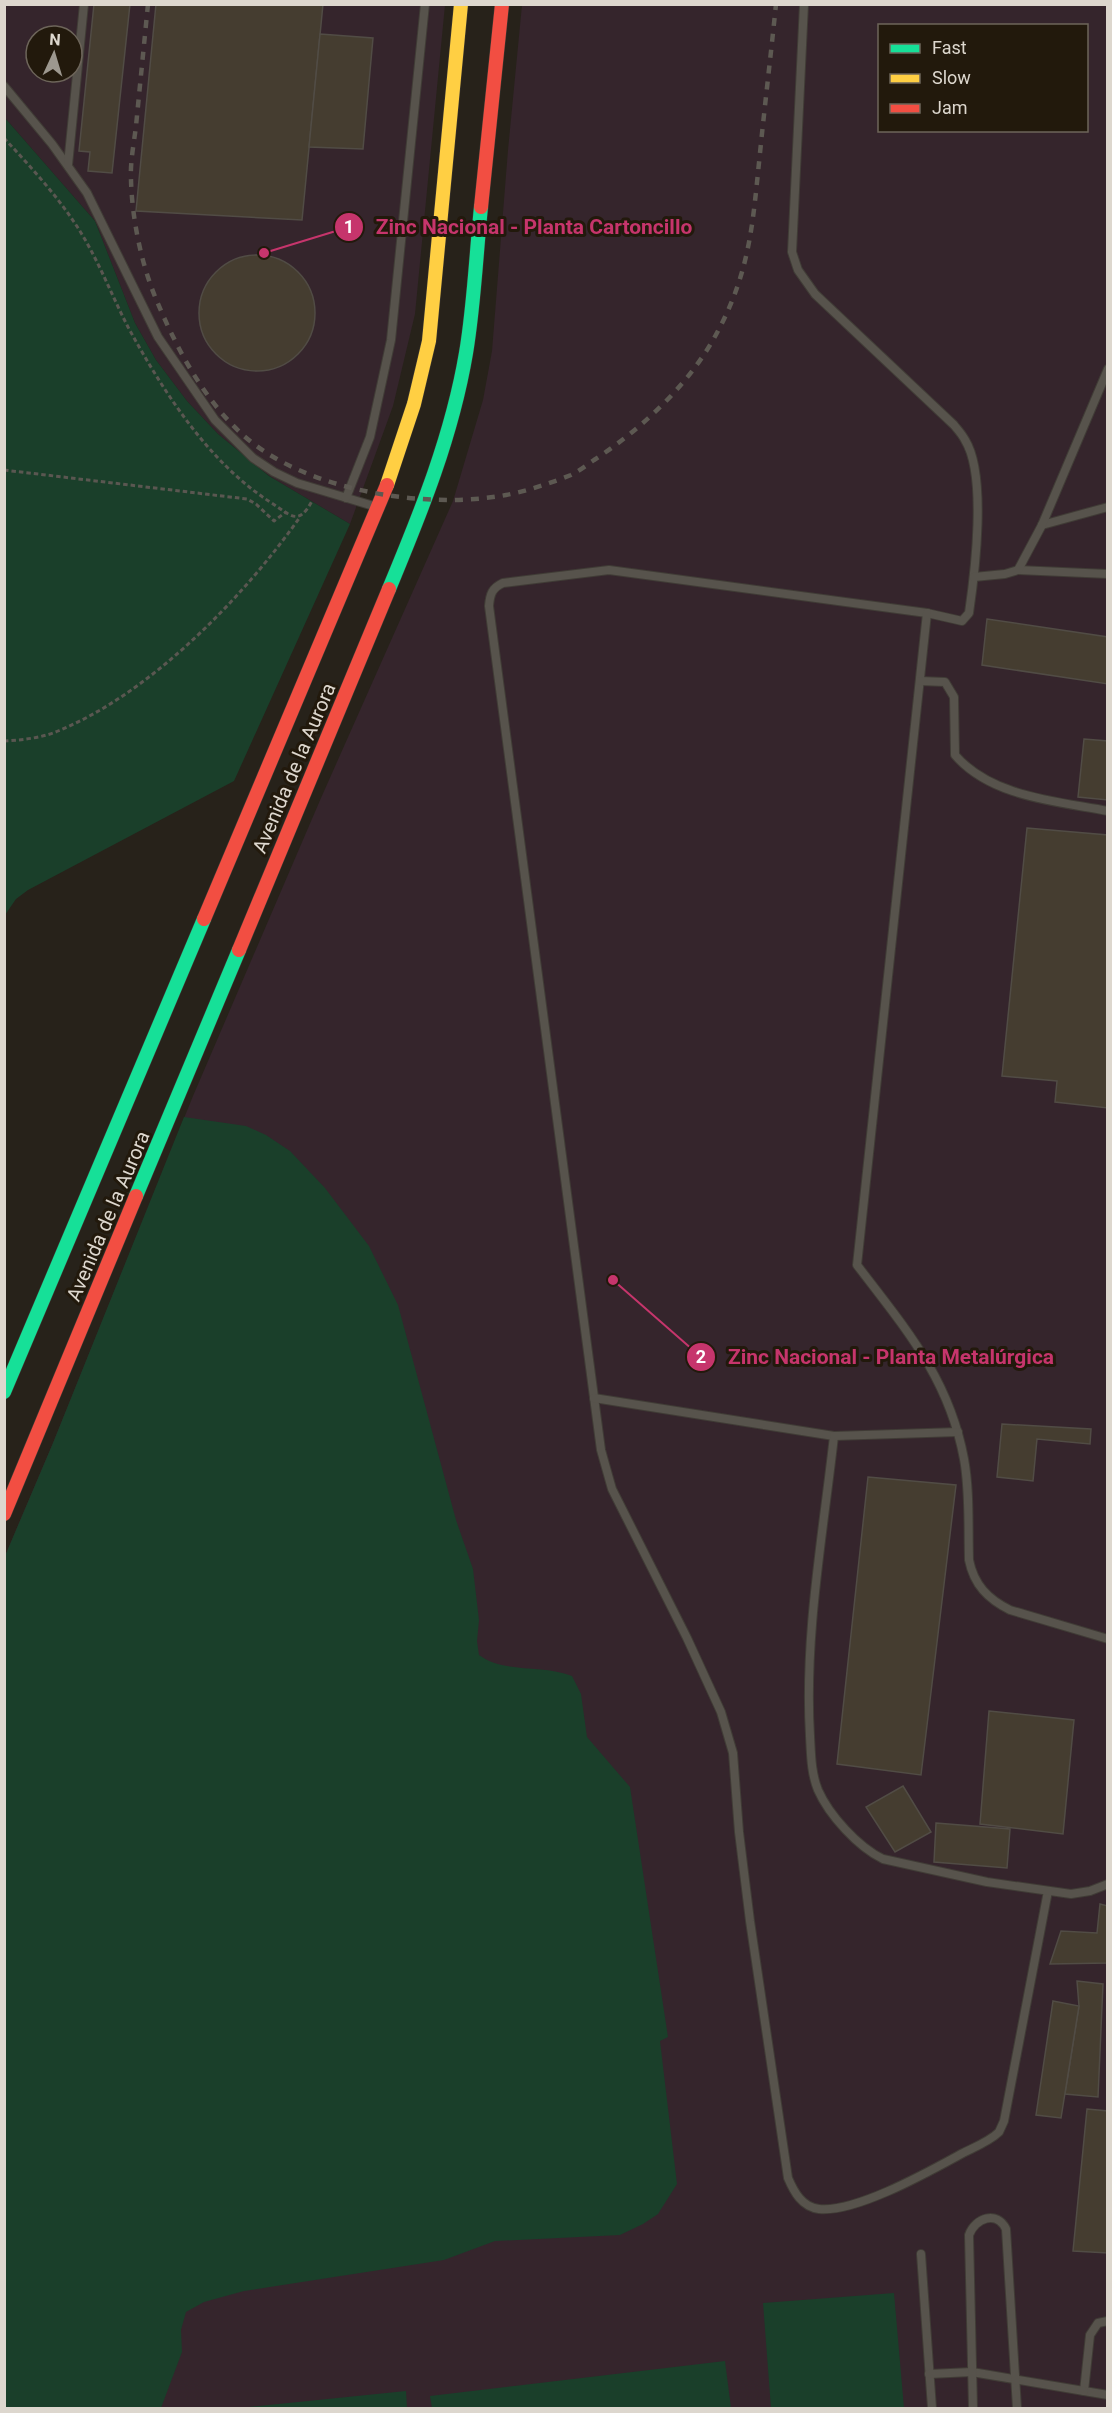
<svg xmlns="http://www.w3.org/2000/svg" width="1112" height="2413" font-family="Roboto,sans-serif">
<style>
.industrial{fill:#35252c;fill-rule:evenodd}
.green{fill:#1a3f2a}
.building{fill:#453d30;stroke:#514c45;stroke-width:1.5}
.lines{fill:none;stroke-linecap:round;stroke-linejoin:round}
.lane-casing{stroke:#403c36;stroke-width:10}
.fast-casing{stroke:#403c36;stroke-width:15}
.slow-casing{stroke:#403c36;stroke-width:15}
.jam-casing{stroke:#403c36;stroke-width:15}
.path{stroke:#5a5751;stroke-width:3;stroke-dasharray:4.5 3;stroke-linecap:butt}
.lane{stroke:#57534c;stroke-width:8}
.fast{stroke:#16e098;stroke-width:14}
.slow{stroke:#ffcf43;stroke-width:14}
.jam{stroke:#f24e42;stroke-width:14}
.rail{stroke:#5d5952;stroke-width:4.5;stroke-dasharray:8 8;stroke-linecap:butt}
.labels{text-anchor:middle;stroke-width:6;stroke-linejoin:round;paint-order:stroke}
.street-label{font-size:20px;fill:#ddd7ce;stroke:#22190c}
.leader{fill:none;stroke:#c6356c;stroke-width:2}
.callout-dot{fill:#c6356c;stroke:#22190c;stroke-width:2}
.mark-label{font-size:18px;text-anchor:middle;font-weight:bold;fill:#fff}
.callout-label{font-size:21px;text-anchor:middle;font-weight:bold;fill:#c6356c;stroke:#22190c;stroke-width:6;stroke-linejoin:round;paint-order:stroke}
</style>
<rect width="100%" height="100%" fill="#27221a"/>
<g class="industrial">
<path d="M4,5H445L415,314L393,406L350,524L269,476L218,434L187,401L156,360L135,323L95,221L5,118ZM36,36H72V72H36Z"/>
<path d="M522,5H1107V2408H5V1556L53,1443L193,1096L321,798L453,501L483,400L492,351L508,150ZM880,26H1086V130H880Z"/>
</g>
<g class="green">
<polygon points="5,118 95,221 135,323 156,360 187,401 218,434 269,476 350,524 234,781 28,890 16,899 5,915"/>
<path d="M184,1117L246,1126L266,1135L290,1151L325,1188L369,1246L398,1305L456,1520L473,1569L479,1620L477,1641L479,1655C505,1674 542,1664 572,1676L581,1694L587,1737L630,1787L668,2037L660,2041L677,2184L658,2214L643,2224L620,2235L495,2241L444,2260L244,2291L204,2302L186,2312L181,2330L182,2352L161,2408H5V1556L53,1443Z"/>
<polygon points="894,2293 904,2408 771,2408 763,2303"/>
<polygon points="725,2361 731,2408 432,2408 430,2396"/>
<polygon points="406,2391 407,2408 239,2408"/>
</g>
<g class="building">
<polygon points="94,4 130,4 112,173 88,171 90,152 79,151"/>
<polygon points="156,4 323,4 302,220 136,211"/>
<polygon points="320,34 373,38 363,149 309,147"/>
<circle cx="257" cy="313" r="58"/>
<polygon points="987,619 1108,637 1108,684 982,665"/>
<polygon points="1084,739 1108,741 1108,800 1078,797"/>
<polygon points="1027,828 1108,835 1108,1108 1055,1102 1057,1081 1002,1076"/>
<polygon points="1002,1424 1091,1429 1090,1444 1037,1439 1033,1481 997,1477"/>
<polygon points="868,1477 956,1485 921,1775 837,1764"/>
<polygon points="989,1711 1074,1720 1063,1834 980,1824"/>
<polygon points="903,1786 931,1832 895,1852 866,1807"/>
<polygon points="936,1823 1010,1829 1007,1868 934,1862"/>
<polygon points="1100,1904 1108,1906 1108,1963 1050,1964 1061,1931 1097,1933"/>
<polygon points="1077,1981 1103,1984 1098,2097 1065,2094 1079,2006"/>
<polygon points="1053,2001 1079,2006 1061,2118 1036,2115"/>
<polygon points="1087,2109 1108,2111 1108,2253 1073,2251"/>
</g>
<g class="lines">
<defs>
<g id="lane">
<path d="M804,4L792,252L798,270L815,294L954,425C958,430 962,434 965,440C987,475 975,572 969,613L962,621L927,613L609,570L503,583C492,588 490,594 489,606L601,1450L612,1489L687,1638L721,1712L733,1753L739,1832L750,1921L788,2178C794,2192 802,2207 819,2209C856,2213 930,2171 963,2153C975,2147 990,2141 999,2132L1004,2121L1048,1891"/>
<polyline points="4,86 52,144 87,193 158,337 215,420 253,458 274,472 297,483 377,507"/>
<polyline points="68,165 84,4"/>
<polyline points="346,498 370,437 391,340 425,4"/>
<polyline points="1042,525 1108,507"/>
<polyline points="1018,570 1108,574"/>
<polyline points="974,577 1005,574 1018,570 1042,525 1108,369"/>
<path d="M927,613L857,1265C905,1328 949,1378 964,1459C970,1492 968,1527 969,1560C974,1585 988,1599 1010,1610L1108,1639"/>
<path d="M920,681L945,682L954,697L955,755C991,797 1056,801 1108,811"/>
<path d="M594,1398L834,1436C823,1535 804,1636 810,1736C811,1754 811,1773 818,1790C829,1815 858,1847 883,1859L987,1882L1071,1894L1090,1891L1108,1884"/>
<polyline points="834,1436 958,1432"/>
<polyline points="921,2254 932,2408"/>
<polyline points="1108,2321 1098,2323 1090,2335 1084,2391 1108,2395"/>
<polyline points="929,2374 972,2372 1084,2391"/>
<path d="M973,2408L969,2235C975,2218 997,2210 1006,2229L1017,2408"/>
</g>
<g id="fast">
<path d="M389,589C421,512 452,436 466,353C474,306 476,256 481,207"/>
<polyline points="136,1196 239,950"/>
<polyline points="4,1392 204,919"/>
</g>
<polyline id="slow" points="387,485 414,404 429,341 461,4"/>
<g id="jam">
<polyline points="481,207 502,4"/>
<polyline points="204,919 387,485"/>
<polyline points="239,950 389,589"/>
<polyline points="4,1514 136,1196"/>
</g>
</defs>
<use href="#lane" class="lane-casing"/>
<use href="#fast" class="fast-casing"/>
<use href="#slow" class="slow-casing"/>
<use href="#jam" class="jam-casing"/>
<g class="path">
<path d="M4,138C28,164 54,192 74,222C96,254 110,292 128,327C163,391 208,462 270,502C291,515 298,527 312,501"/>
<polyline points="4,470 247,499 256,504 274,521 286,512"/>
<path d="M4,741C22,740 42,738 58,731C151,693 243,598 300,517"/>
</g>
<use href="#lane" class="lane"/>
<use href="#fast" class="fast"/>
<use href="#slow" class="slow"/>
<use href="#jam" class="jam"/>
<path class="rail" d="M148,4C144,45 140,85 136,126C134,143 130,162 131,180C132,218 141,263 156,299C176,347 203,399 243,435C305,491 426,510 506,495C527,491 551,483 571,475C579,471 587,465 594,460C643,428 692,382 719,329C751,268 753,219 760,153C765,103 771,54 776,4"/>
</g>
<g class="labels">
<g class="street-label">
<text transform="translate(294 768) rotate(-67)" y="7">Avenida de la Aurora</text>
<text transform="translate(108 1216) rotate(-67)" y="7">Avenida de la Aurora</text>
</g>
</g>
<path class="leader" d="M264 253L349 227M613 1280L701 1357"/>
<g class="callout-dot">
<circle cx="264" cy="253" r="6"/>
<circle cx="613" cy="1280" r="6"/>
<circle cx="349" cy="227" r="15"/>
<circle cx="701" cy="1357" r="15"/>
</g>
<g class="mark-label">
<text x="349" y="233">1</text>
<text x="701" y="1363">2</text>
</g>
<g class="callout-label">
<text x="534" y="234">Zinc Nacional - Planta Cartoncillo</text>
<text x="891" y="1364">Zinc Nacional - Planta Metalúrgica</text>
</g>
<rect width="1112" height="2413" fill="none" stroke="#ddd7ce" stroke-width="12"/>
<rect x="878" y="24" width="210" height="108" fill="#22190c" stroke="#6d655a" stroke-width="1.5"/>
<rect x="890" y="44" width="30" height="9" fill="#16e098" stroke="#6d655a" stroke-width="1.5"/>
<text x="932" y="54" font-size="18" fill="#ddd7ce">Fast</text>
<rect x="890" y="74" width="30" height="9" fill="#ffcf43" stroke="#6d655a" stroke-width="1.5"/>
<text x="932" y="84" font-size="18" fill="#ddd7ce">Slow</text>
<rect x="890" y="104" width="30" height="9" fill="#f24e42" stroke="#6d655a" stroke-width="1.5"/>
<text x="932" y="114" font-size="18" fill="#ddd7ce">Jam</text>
<g transform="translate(54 54) rotate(4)"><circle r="28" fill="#22190c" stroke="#6d655a" stroke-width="1.5"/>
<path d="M0-4.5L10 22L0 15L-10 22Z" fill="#9d988f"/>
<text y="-9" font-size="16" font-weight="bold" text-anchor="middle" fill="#ddd7ce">N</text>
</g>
</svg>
